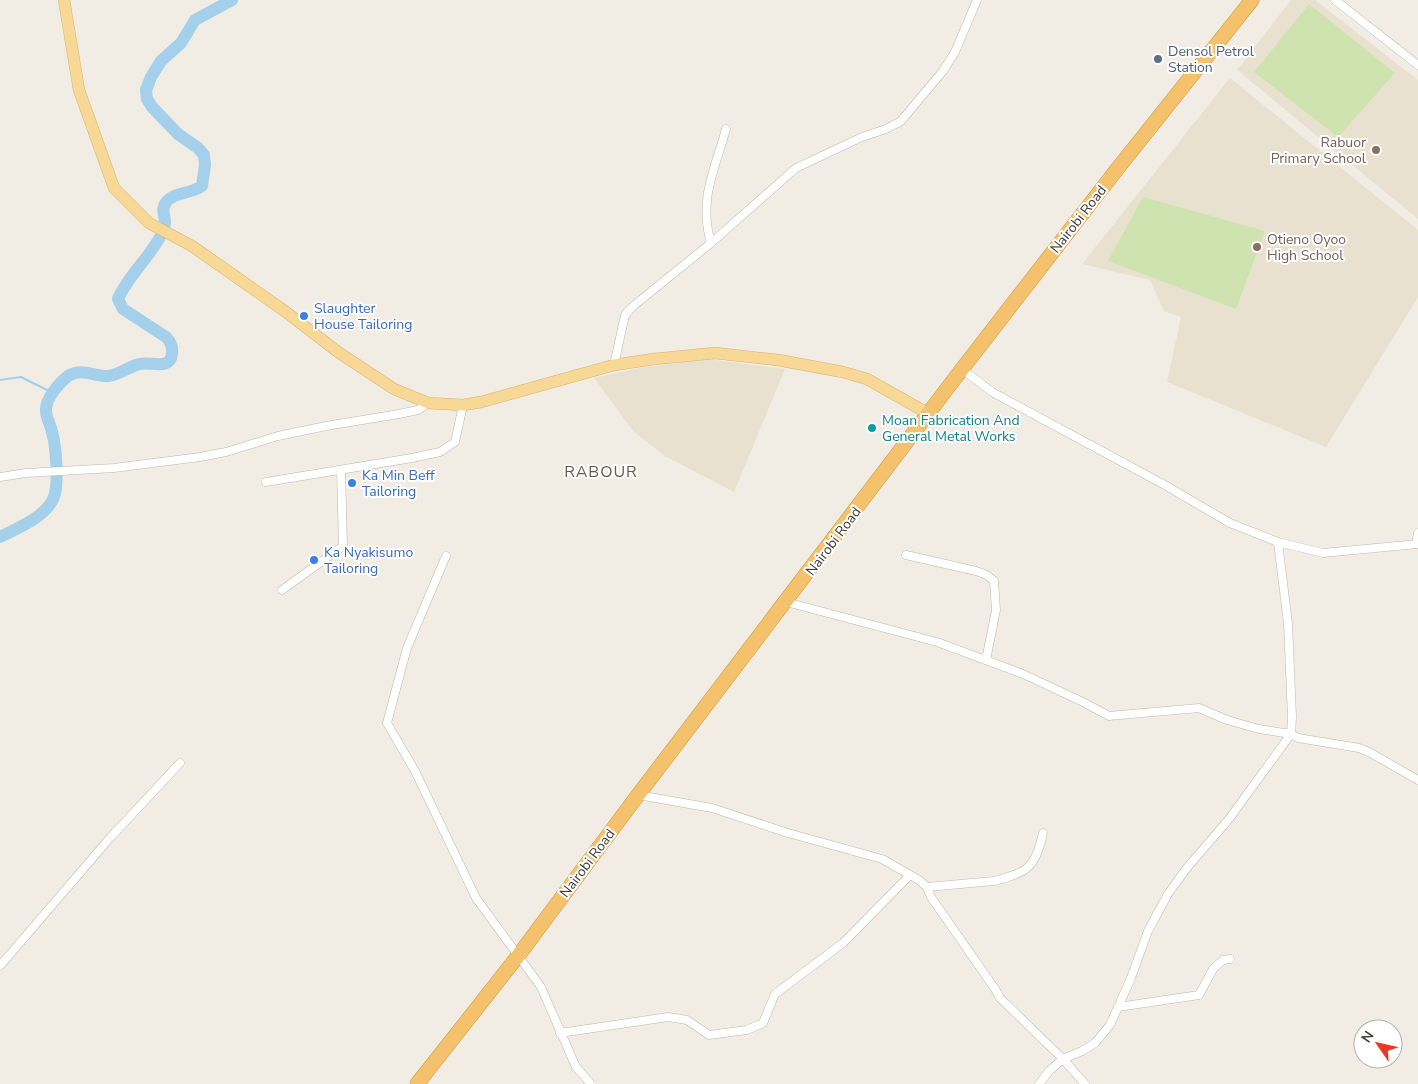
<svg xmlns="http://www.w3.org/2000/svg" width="1418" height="1084" font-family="'Nunito Sans',sans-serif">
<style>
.education{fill:#e9e1cf}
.green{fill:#cee3af}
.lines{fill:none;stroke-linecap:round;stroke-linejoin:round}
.stream{stroke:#a4d0eb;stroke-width:2}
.river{stroke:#a4d0eb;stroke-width:12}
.street-casing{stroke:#bfb7ab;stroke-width:9}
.primary-casing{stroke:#dbb468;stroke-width:12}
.highway-casing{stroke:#d2963d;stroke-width:15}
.street{stroke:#fff;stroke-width:8}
.primary{stroke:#f7d897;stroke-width:11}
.highway{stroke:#f4c26c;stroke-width:14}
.service-dot{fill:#5c6f8a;stroke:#fff;stroke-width:2}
.education-dot{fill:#8d6e63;stroke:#fff;stroke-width:2}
.shop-dot{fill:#3f7fe0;stroke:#fff;stroke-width:2}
.culture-dot{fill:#0f9aa8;stroke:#fff;stroke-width:2}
.labels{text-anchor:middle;stroke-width:4;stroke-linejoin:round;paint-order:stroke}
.service-label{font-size:14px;fill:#4e5e75;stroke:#fff;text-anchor:start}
.education-label{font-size:14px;fill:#785e54;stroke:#fff;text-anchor:end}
.street-label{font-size:14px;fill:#433d35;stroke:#fff}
.shop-label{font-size:14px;fill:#366cbe;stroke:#fff;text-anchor:start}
.culture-label{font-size:14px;fill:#0d838f;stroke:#fff;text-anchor:start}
.quarter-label{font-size:16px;letter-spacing:1px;fill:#655a4d;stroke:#fff}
</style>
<rect width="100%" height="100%" fill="#f1ede4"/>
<g class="education">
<polygon points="1291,0 1315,0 1418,80 1418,219 1237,70"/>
<polygon points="1230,78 1418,230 1418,297 1326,447 1167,382 1181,317 1164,311 1150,280 1082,264"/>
<polygon points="708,359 785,369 734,492 665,456 634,432 594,378 639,368"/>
</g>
<g class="green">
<polygon points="1309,4 1395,73 1338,137 1254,72"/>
<polygon points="1143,197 1265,231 1236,309 1108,261"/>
</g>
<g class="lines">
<polyline class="stream" points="0,380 21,377 53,393"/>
<path class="river" d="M0,537C18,528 46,517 54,497C59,483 56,446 52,432C51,425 46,418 46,411C45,399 59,383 68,376C83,367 94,377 108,376C120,375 129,366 140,364C151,361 170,371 172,354C173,347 171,342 166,337L123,309L118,299C128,276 148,259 160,237C162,234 165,227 165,223C165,214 160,210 167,201C175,192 191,194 202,186L205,165L204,155L198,148L178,134L152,107L147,99L146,90L151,77L161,61L181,43L195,20L232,0"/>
<defs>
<g id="street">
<polyline points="1335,0 1418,65"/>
<path d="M711,243C698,200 715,169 726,129"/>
<polyline points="614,365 625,315 632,307 711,243 796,168 862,137 886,129 901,121 943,71 955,52 977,0"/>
<polyline points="962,369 992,392 1163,484 1230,523 1278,542 1323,553 1418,544"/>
<polyline points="0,477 26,473 114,468 200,457 226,452 278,436 326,426 399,414 418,410 428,403"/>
<polyline points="266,482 412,458 440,452 455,442 463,405"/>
<polyline points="1416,544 1418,533"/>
<polyline points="906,555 976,571 987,575 994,581 996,610 986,660"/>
<polyline points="446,556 407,648 387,723 415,771 476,898 541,987 576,1067 591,1084"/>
<polyline points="282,590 343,546 341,470"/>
<polyline points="786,602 937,642 1023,674 1083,702 1109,716 1199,708 1227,720 1259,729 1291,734 1298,738 1359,748 1369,752 1418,780"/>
<polyline points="638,795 712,808 788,833 882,859 919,880 927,887 931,897 995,989 1000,998 1063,1059 1085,1084"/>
<path d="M927,887L994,881C1002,879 1023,873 1028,867C1036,860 1041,843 1043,833"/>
<polyline points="0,966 109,839 180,763"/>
<polyline points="1118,1007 1199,995 1213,969 1223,960 1230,959"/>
<polyline points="560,1033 668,1017 687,1020 709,1035 747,1030 763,1023 775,994 843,943 909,876"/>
<polyline points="1039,1084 1050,1070 1063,1059 1082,1051 1095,1043 1110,1025 1131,978 1148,931 1168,894 1186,869 1229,819 1291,734 1292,717 1288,624 1278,542"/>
</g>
<polyline id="primary" points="64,0 79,90 114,188 149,223 192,246 286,312 338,352 394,389 428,403 463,405 481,402 614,365 654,359 715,353 778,360 843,372 867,379 929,414"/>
<polyline id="highway" points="417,1084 518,956 638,795 962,369 1114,173 1252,0"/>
</defs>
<use href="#street" class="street-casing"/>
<use href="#primary" class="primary-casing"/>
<use href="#highway" class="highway-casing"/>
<use href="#street" class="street"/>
<use href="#primary" class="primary"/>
<use href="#highway" class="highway"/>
</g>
<circle class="service-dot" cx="1158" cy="59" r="5"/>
<g class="education-dot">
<circle cx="1376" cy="150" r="5"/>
<circle cx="1257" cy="247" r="5"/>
</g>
<g class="shop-dot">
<circle cx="304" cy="316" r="5"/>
<circle cx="352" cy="483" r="5"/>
<circle cx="314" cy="560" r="5"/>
</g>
<circle class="culture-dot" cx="872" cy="428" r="5"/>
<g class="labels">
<g class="service-label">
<text x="1168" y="56">Densol Petrol<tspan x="1168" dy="16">Station</tspan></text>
</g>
<g class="education-label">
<text x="1366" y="147">Rabuor<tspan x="1366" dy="16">Primary School</tspan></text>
<text x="1267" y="244" text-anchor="start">Otieno Oyoo<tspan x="1267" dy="16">High School</tspan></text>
</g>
<g class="street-label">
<text transform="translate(1078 219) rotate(-52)" y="5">Nairobi Road</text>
<text transform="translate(833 541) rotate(-53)" y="5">Nairobi Road</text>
<text transform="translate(587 863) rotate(-53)" y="5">Nairobi Road</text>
</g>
<g class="shop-label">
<text x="314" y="313">Slaughter<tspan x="314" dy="16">House Tailoring</tspan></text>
<text x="362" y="480">Ka Min Beff<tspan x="362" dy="16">Tailoring</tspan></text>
<text x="324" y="557">Ka Nyakisumo<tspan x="324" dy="16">Tailoring</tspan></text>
</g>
<g class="culture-label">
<text x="882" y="425">Moan Fabrication And<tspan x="882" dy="16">General Metal Works</tspan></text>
</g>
<g class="quarter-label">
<text x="601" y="477">RABOUR</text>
</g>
</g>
<g transform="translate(1378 1044) rotate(304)"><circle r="24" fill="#ffffff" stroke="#b4b1ae"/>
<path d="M0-4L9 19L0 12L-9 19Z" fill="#ec3721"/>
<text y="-8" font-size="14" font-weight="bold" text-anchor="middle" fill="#433d35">N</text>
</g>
</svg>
